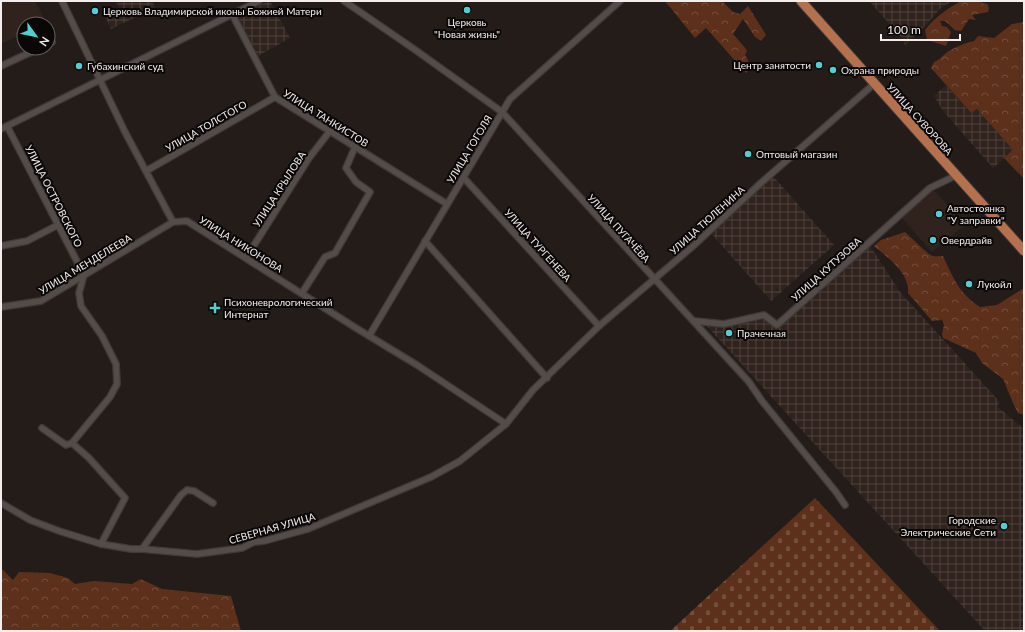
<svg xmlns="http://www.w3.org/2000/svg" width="1025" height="632" font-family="Lato,sans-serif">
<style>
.built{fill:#30231d}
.industrial{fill:url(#industrial-grid)}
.forest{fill:url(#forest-crowns)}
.cemetery{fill:url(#cemetery-stones)}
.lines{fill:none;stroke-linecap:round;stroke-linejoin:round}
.minor-casing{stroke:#3f3938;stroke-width:8}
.primary-casing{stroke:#3f3938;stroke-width:11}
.minor{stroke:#544c49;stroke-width:5.5}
.primary{stroke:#b5714e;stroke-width:9}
.poi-dot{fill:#52cdd0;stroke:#0a0706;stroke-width:1.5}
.labels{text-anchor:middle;stroke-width:4;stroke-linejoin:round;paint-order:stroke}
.poi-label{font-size:10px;fill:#f3eeec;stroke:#0a0706;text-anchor:start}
.street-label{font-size:10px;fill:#f3eeec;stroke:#0a0706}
</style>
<defs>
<pattern id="industrial-grid" width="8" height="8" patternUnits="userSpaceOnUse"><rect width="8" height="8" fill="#30231d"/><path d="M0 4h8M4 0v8" fill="none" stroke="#4e433e"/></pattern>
<pattern id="forest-crowns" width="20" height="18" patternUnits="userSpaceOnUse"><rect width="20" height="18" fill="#5c301b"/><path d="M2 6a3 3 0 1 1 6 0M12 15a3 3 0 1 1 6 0" fill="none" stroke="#744e3c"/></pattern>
<pattern id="cemetery-stones" width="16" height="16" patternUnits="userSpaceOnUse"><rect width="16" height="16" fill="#5c301b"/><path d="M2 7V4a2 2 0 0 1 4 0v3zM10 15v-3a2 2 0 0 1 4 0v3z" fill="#744e3c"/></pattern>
</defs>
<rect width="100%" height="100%" fill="#231c19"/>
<g class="built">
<polygon points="1,1 35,1 47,24 24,24 24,48 29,48 25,50 18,36 1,44"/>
<polygon points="933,189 965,225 932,252 901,217"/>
</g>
<g class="industrial">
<polygon points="116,1 152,1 155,8 111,29 106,18 120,11"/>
<polygon points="268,1 270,1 290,38 258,56 237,16"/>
<polygon points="869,1 952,1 940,9 927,24 905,45 901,37"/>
<polygon points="946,85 970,113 977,109 1013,150 993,168 943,111 934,96"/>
<polygon points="773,176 834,245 771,301 710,232"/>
<polygon points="868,247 871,247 900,292 1000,402 997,406 1024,429 1024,631 985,631 704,323 763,317 778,329"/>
</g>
<g class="forest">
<polygon points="665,1 722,1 733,12 740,14 748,6 766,35 761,41 755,37 743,19 733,34 747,50 745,55 752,68 746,73 706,28 695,38"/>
<path d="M961,1H981L982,3L987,4L989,8L988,12L972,15L976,20L969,19L961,31L955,30L945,21H940L942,26L947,27L951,32L946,46L927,40L925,30C935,17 947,9 961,1Z"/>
<path d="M1024,22V179L1004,158L1013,150L977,109L971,113L931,68L934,62C939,60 943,56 947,52C955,47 965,43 974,41L978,36L994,38L1012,24Z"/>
<path d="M905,232C910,236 929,256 933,256C936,257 940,256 943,256C954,279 958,292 980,307L997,305L1024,288V415L1018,413L1013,403L1003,379L982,363L976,353L943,338L942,334L944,325L942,320L932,321L908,293C910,273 888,258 874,246L881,240Z"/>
<polygon points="1,568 13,580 19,572 50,573 68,578 75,584 94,581 132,584 141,579 162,589 231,596 241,631 1,631"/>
</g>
<polygon class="cemetery" points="815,498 940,631 670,631"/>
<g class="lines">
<defs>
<g id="minor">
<polyline points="62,1 125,132 173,222 187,221 356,328 417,365 506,424"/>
<polyline points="344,1 414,49 502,112 749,382 762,401 836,492 845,505"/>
<polyline points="232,14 275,97 447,204"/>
<polyline points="48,44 52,42"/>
<polyline points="1,66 40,48"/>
<polyline points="7,126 84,275 79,293 81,306 102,336 116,364 117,384 110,397 72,443 89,458 125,498 101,544"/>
<polyline points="1,129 259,1"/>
<polyline points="146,171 275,97"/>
<polyline points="463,177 599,326"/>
<polyline points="425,241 547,378"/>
<polyline points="1,246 27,241 58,225"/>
<polyline points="246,258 309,158 330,131"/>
<polyline points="302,293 325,257 335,253 370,192 356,182 346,168 355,147"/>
<polyline points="1,307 41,301 173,222"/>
<polyline points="694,321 724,324 764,315 777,325 930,188 957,175"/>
<polyline points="369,336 510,99 620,1"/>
<polyline points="42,428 66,445 72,443"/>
<polyline points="1,503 30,520 59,531 101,544 131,549 142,549 197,554 242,548 254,542 264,541 308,529 431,477 460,461 506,424 533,390 599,326 692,247 762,182 874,84"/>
<polyline points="142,549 181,495 187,490 194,491 213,503"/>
</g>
<polyline id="primary" points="801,1 1024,251"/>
</defs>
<use href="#minor" class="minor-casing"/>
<use href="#primary" class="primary-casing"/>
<use href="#minor" class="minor"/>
<use href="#primary" class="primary"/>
</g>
<g class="poi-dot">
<circle cx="467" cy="10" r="4"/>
<circle cx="95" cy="11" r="4"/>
<circle cx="819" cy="65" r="4"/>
<circle cx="79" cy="66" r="4"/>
<circle cx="833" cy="70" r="4"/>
<circle cx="748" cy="154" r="4"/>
<circle cx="939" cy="214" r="4"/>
<circle cx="933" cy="240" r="4"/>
<circle cx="969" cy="284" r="4"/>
<path d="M213 302h4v4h4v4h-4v4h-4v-4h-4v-4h4z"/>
<circle cx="729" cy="333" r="4"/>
<circle cx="1004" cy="526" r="4"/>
</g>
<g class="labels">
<g class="poi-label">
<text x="103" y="15">Церковь Владимирской иконы Божией Матери</text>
<text x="467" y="26" text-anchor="middle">Церковь<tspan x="467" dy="12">"Новая жизнь"</tspan></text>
<text x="811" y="69" text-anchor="end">Центр занятости</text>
<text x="87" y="70">Губахинский суд</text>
<text x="841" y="74">Охрана природы</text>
<text x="756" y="158">Оптовый магазин</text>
<text x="947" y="212">Автостоянка<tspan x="947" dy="12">"У заправки"</tspan></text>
<text x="941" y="244">Овердрайв</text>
<text x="977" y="288">Лукойл</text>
<text x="224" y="306">Психоневрологический<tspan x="224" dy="12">Интернат</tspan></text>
<text x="737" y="337">Прачечная</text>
<text x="996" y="524" text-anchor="end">Городские<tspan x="996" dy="12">Электрические Сети</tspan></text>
</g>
<g class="street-label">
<text transform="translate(326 118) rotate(32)" y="4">УЛИЦА ТАНКИСТОВ</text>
<text transform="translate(920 119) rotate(48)" y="4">УЛИЦА СУВОРОВА</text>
<text transform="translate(206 126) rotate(-30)" y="4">УЛИЦА ТОЛСТОГО</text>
<text transform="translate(469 149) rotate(-59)" y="4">УЛИЦА ГОГОЛЯ</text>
<text transform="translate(279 189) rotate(-57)" y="4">УЛИЦА КРЫЛОВА</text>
<text transform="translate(54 196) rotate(63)" y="4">УЛИЦА ОСТРОВСКОГО</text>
<text transform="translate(707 220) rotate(-42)" y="4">УЛИЦА ТЮЛЕНИНА</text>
<text transform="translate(619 228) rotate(48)" y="4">УЛИЦА ПУГАЧЁВА</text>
<text transform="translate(241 244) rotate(32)" y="4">УЛИЦА НИКОНОВА</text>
<text transform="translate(538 245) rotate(48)" y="4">УЛИЦА ТУРГЕНЕВА</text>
<text transform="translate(85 264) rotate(-31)" y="4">УЛИЦА МЕНДЕЛЕЕВА</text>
<text transform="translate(826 269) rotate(-42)" y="4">УЛИЦА КУТУЗОВА</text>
<text transform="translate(272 528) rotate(-16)" y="4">СЕВЕРНАЯ УЛИЦА</text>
</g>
</g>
<rect width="1025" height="632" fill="none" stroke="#f3eeec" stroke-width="4"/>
<g transform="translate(36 36) rotate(123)"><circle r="19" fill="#0a0706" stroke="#676362"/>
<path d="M0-3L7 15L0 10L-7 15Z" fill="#52cdd0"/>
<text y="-6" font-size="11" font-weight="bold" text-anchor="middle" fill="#f3eeec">N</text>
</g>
<path d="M881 34v6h79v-6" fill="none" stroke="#f3eeec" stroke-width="2"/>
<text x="887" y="34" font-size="12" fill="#f3eeec" stroke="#0a0706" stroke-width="3" paint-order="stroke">100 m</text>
</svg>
